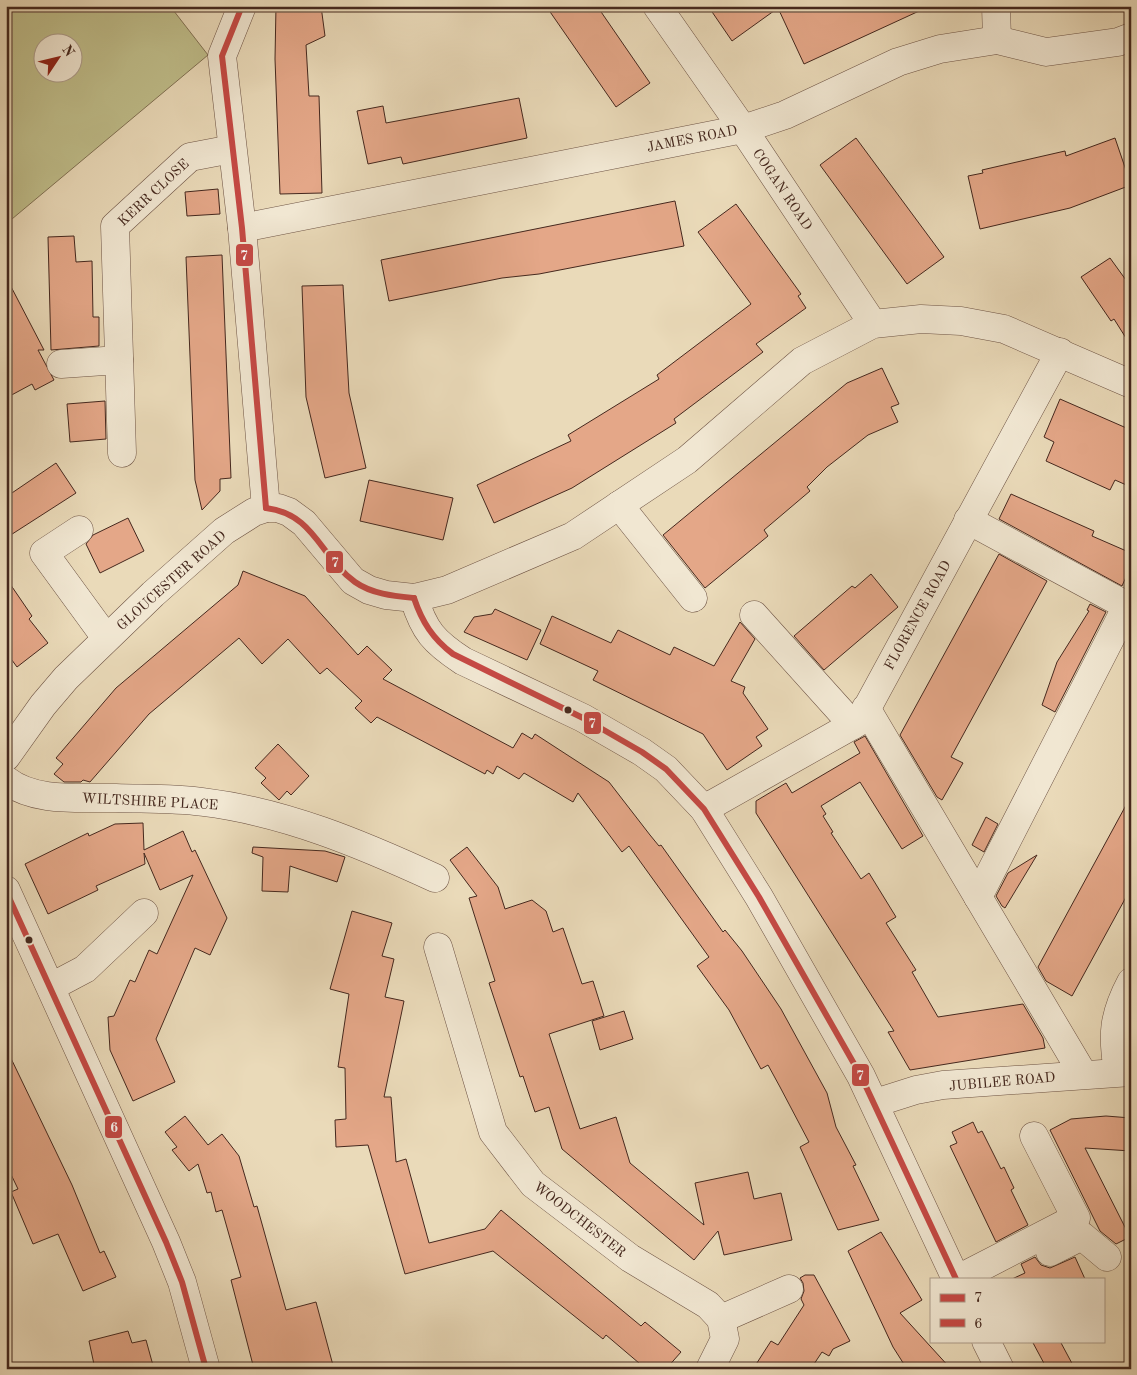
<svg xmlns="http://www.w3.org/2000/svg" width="1137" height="1375" font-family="'Old Standard TT',serif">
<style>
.green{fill:#bfbd8a;stroke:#827254;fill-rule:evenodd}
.building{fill:#e4a788;stroke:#45281e}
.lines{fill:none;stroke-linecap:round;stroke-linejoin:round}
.minor-casing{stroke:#6e5445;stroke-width:29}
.minor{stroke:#f1e7d2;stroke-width:28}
.bus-1-casing{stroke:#f1e7d2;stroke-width:10}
.bus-2-casing{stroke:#f1e7d2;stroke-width:10}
.bus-1{stroke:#c64945;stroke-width:6}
.bus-2{stroke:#c64945;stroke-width:6}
.bus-dot{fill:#45281e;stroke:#f1e7d2;stroke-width:2}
.labels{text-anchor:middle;stroke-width:5;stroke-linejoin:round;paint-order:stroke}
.street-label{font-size:14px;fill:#45281e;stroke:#f1e7d2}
.line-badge{stroke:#f1e7d2;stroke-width:2}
.badge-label{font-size:14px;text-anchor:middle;font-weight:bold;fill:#fff}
</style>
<rect width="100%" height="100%" fill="#eadab9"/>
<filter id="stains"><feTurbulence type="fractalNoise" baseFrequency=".004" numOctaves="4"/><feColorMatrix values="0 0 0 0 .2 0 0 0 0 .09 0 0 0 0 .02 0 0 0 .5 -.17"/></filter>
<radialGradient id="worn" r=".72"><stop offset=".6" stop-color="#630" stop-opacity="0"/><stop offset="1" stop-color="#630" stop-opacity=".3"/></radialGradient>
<path class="green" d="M6,6H170L208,55L6,224ZM42,42H72V72H42Z"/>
<g class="building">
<polygon points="276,6 321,6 325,36 306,45 309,96 319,96 322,193 280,194 275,59"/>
<polygon points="546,6 597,6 650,83 616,107"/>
<polygon points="708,6 930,6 804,64 778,8 732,41"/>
<polygon points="519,98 527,138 403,164 401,157 368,164 357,111 383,106 386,123"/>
<polygon points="856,138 944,257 907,284 820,165"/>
<polygon points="1115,138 1131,185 1070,208 980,229 968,176 983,173 982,170 1065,151 1066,156"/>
<polygon points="218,189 220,214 187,216 185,192"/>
<polygon points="675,201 684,246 539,274 502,278 389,301 381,260"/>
<polygon points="736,204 801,294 798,296 806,308 756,344 763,352 674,419 676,423 572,488 494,523 477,485 571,441 568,435 659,379 657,375 751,304 698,232"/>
<polygon points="74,236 76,262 92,261 93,317 99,317 99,346 51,350 48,237"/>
<polygon points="222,255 231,478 220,479 220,491 202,510 195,480 186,257"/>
<polygon points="1110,258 1131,287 1131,346 1114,319 1111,321 1081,277"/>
<polygon points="6,277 44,350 38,350 54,380 35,390 32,384 6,398"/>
<polygon points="343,285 349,393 366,468 325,478 306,397 302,286"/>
<polygon points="882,368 899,404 891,407 898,422 868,435 827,467 807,487 810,491 764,530 768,536 705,588 663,535 847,383"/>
<polygon points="1060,399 1131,430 1131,487 1115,480 1110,490 1046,461 1054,442 1044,437"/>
<polygon points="105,401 106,439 70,442 67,404"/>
<polygon points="56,463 76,493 6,538 6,497"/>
<polygon points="369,480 453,498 443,540 360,521"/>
<polygon points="1011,494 1094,531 1092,536 1131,553 1131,566 1122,586 999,519"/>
<polygon points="128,518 144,551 100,573 86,544 93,535"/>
<polygon points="999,554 1047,581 951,757 963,763 942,800 937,797 900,735"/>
<polygon points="243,571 305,596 358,655 367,646 392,670 383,679 513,748 522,733 532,739 535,734 609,782 650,835 659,846 661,845 723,932 725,930 742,951 781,1009 827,1093 836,1127 856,1165 853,1166 879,1220 838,1230 800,1147 809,1142 780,1087 768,1065 761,1069 729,1010 697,966 709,957 629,846 622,852 578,793 573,802 524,773 519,779 497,766 493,774 487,770 485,774 377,717 371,723 355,708 362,701 327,668 320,674 288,639 262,664 239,638 149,714 90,782 83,780 81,782 64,782 54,774 63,764 56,758 116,688 238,585"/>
<polygon points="871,574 898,607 824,670 794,636 852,586 855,588"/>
<polygon points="6,578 32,616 29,619 48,643 17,667 6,652"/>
<polygon points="1090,604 1106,612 1055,712 1042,705 1057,662 1089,611 1087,610"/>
<polygon points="495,609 541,630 527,660 464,632 474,617 492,614"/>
<polygon points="552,616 611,643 618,630 670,655 674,647 714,666 740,622 755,639 731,681 745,687 743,693 768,729 756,737 762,746 727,770 703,734 593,680 598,671 540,644"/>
<polygon points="865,736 923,836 902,849 860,782 821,806 826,814 823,816 833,832 831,833 861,879 869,873 896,917 886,923 916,970 912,972 938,1017 1023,1004 1043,1038 1045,1048 910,1070 888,1032 894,1031 756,813 756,801 786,783 792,793 860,753 854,742"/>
<polygon points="278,744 309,776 291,795 287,791 279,800 261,783 266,778 255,768"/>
<polygon points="1131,796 1131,888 1072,996 1046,981 1038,967"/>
<polygon points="986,817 998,824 984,852 972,845"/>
<polygon points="143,823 144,850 183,831 192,852 195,850 227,918 210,955 195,948 156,1039 175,1082 133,1101 110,1050 108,1017 114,1016 130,980 135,982 149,950 157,954 193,875 160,890 144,853 145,864 96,886 98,890 48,914 25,864 88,833 89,836 115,824"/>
<polygon points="253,847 325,851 345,857 337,882 290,866 288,892 262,891 263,857 252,853"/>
<polygon points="467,847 498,887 505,909 532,900 546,911 553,932 563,928 582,984 593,981 604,1016 549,1034 580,1129 616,1117 630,1163 704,1225 695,1183 748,1172 754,1199 781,1193 792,1240 724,1255 718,1231 694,1260 562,1149 549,1107 535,1112 523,1076 520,1077 489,983 495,981 469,898 477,896 450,860"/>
<polygon points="1037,855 1005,908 1002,906 996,896 1008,873"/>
<polygon points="352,911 392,923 382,956 394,959 385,997 404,1001 384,1097 391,1097 396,1162 406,1159 429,1243 485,1229 501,1210 641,1326 645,1322 681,1352 666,1369 646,1369 606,1335 603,1339 493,1251 405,1274 368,1145 336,1147 335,1120 346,1119 345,1068 338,1067 349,994 330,989"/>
<polygon points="624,1011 633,1039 600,1050 592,1021"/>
<polygon points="6,1048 72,1185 100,1253 104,1251 116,1277 83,1291 58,1234 33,1244 11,1192 18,1189 6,1164"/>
<polygon points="185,1116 208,1145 222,1134 239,1156 254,1207 257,1206 286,1310 316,1302 334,1369 254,1369 231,1280 241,1277 222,1210 216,1212 211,1192 207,1193 198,1164 189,1171 172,1150 177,1147 165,1132"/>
<polygon points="1106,1116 1131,1118 1131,1151 1085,1148 1130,1237 1116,1244 1100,1231 1050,1130 1071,1119"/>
<polygon points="973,1122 978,1133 982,1131 1001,1169 1004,1167 1014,1188 1011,1190 1028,1225 996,1242 950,1146 957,1143 952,1132"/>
<polygon points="881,1232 922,1300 900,1313 951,1369 907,1369 893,1347 848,1251"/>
<polygon points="1035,1257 1041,1265 1050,1268 1075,1257 1085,1279 1012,1279 1025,1273 1021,1264"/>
<polygon points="805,1275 814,1275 850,1341 833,1349 829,1356 822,1352 812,1367 814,1369 753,1369 771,1341 778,1345 804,1305 801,1299 804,1291 803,1283 800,1278"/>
<polygon points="128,1331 132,1343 146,1340 154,1369 95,1369 89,1341"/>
<polygon points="1032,1341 1060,1341 1075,1369 1047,1369"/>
</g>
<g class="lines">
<defs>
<g id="minor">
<polyline points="242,6 222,56 242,228 266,508"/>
<polyline points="657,6 743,129 873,324"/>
<polyline points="996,6 997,40"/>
<polyline points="242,228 743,129 785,115 898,62 940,49 997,40 1046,52 1118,42 1131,37"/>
<polyline points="61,364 119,360"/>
<polyline points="122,453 115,226 190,157 232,149"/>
<polyline points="619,505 693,598"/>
<polyline points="968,520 1131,608"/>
<polyline points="79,530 44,553 106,638"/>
<path d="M414,598C424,631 434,642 463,661L583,718L642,752L666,769L704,809L759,897L861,1076L956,1279"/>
<polyline points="754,615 853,725"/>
<polyline points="866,708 1083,1074"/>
<polyline points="6,757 43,705 66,678 153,594 224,531 254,512 266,508 278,508 289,512 304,523 353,581 369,590 386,595 414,598 447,590 573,536 687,460 802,361 873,324 921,319 961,321 1004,329 1131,384"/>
<path d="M6,780C35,803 81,797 116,798C145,799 174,798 203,802C285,812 361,844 435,878"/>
<polyline points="704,809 860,721 1060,352"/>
<polyline points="6,890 166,1242 182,1282 206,1369"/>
<polyline points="978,897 1127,606"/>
<polyline points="438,947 493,1132 533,1184 630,1258 708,1305 721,1319 725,1339 710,1369"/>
<polyline points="51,987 85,969 144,913"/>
<path d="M1118,1072C1112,1035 1113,1016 1131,982"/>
<polyline points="875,1103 916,1090 943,1085 1131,1072"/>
<polyline points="1050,1252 1082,1236 1107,1257"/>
<polyline points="958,1279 1076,1218 1034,1136"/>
<polyline points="721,1319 789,1289"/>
<polyline points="986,1341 1000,1369"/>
</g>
</defs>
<use href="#minor" class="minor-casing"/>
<use href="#minor" class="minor"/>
<defs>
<g id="bus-1">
<polyline points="242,6 222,56 242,228 266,508"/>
<path d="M266,508C315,514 320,557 355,582C372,594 394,596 414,598"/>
<path d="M414,598C422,622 433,639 453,654L583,718L642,752L666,769L704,809L759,897L861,1076L956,1279"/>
</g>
<polyline id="bus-2" points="6,891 166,1242 182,1282 206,1369"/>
</defs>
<use href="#bus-1" class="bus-1-casing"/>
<use href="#bus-2" class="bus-2-casing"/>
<use href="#bus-1" class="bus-1"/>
<use href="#bus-2" class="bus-2"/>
</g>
<g class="bus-dot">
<circle cx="568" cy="710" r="4.5"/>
<circle cx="29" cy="940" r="4.5"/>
</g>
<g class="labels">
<g class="street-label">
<text transform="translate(692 138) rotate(-11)" y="5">JAMES ROAD</text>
<text transform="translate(783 189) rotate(56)" y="5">COGAN ROAD</text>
<text transform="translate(153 192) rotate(-43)" y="5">KERR CLOSE</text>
<text transform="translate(171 580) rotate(-42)" y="5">GLOUCESTER ROAD</text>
<text transform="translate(917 615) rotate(-61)" y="5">FLORENCE ROAD</text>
<text transform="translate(150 801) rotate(3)" y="5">WILTSHIRE PLACE</text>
<text transform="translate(1002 1081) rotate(-5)" y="5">JUBILEE ROAD</text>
<text transform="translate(580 1219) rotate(38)" y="5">WOODCHESTER</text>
</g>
</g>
<g class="line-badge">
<rect x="235" y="243" width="19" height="24" rx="5" fill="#c64945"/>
<rect x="325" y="550" width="19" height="24" rx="5" fill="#c64945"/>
<rect x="583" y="711" width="19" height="24" rx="5" fill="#c64945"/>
<rect x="851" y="1063" width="19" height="24" rx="5" fill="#c64945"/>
<rect x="104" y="1115" width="19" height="24" rx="5" fill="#c64945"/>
</g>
<g class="badge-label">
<text x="244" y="260">7</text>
<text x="335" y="567">7</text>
<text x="592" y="728">7</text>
<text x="860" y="1080">7</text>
<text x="114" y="1132">6</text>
</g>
<rect width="1137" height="1375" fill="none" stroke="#eadab9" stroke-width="25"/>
<rect x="8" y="8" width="1122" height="1360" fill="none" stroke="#45281e" stroke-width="2.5"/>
<rect x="12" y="12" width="1112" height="1350" fill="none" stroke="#45281e"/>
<rect x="930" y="1278" width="175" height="65" fill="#f1e7d2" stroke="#ac9b8a"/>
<rect x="940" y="1294" width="25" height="8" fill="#c64945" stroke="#ac9b8a"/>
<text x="974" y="1302" font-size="15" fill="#45281e">7</text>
<rect x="940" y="1319" width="25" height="8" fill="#c64945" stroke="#ac9b8a"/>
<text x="974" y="1328" font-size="15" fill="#45281e">6</text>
<g transform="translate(58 58) rotate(55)"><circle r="24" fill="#f1e7d2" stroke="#ac9b8a"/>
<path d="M0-4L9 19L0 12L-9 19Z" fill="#8f2418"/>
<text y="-8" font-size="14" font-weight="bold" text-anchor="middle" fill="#45281e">N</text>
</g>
<rect width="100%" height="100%" filter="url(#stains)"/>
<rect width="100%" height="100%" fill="url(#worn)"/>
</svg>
